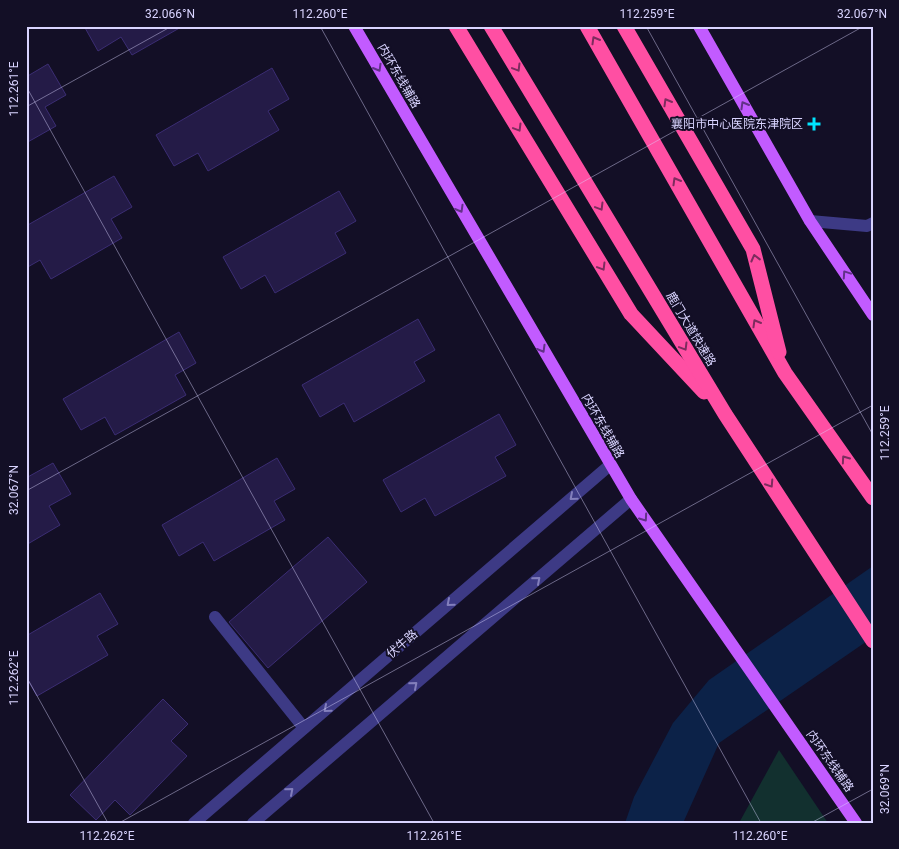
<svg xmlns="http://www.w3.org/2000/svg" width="899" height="849" font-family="Roboto,'Noto Sans SC',sans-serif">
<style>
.green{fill:#12302f}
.water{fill:#0c2248}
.building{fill:#241b47;stroke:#3b2d73}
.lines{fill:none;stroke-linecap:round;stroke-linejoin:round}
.minor{stroke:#3d3a85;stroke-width:12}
.major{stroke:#c25bff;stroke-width:12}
.highway{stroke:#ff4fa3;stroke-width:15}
.oneway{stroke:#7d2c5e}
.oneway2{stroke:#623188}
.oneway3{stroke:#837fbc}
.ticks{fill:none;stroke:#d9d4ff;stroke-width:1;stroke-opacity:0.45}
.poi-dot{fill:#00e5ff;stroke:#130f26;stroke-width:2}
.labels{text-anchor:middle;stroke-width:4;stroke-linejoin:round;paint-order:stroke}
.street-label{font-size:12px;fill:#d9d4ff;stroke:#130f26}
.poi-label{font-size:12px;fill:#d9d4ff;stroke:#130f26;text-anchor:end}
.neatline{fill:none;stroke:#d9d4ff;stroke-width:2}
.ticks-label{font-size:12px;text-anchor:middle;fill:#d9d4ff}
</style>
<rect width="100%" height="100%" fill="#130f26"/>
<polygon class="green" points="779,750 828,823 739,823"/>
<polygon class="water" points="873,566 873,637 719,743 683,823 625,823 634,797 673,723 709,680"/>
<g class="building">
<polygon points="84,26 183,26 132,55 121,37 98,51"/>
<polygon points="48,64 66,95 45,107 56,126 26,143 26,77"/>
<polygon points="272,68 289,99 268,111 279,130 208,171 198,153 174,166 156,135"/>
<polygon points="114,176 132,207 111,219 122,238 51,279 40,260 26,268 26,226"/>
<polygon points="339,191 356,221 335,233 346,253 275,293 265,275 241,289 223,257"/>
<polygon points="418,319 435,350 414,362 425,381 354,422 344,403 320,417 302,385"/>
<polygon points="179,332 196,363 175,375 186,395 115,435 105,417 81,430 63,399"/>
<polygon points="499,414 516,445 495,457 506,476 435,516 425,498 401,512 383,480"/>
<polygon points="277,458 295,489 274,501 285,520 214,561 203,542 179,556 162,525"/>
<polygon points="53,463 71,494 49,506 60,525 26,545 26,478"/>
<polygon points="328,537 367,582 268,668 229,622"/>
<polygon points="100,593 118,624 97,636 108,655 37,696 26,677 26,636"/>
<polygon points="163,699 188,724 171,741 187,756 130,815 115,800 96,820 70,795"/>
</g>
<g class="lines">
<g class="minor">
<polyline points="810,221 867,226 873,223"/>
<polyline points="215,617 304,728"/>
<polyline points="194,823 610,465"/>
<polyline points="253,823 631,499"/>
</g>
<g class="major">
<polyline points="354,26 631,499 856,823"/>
<polyline points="699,26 810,221 873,315"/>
</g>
<g class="highway">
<polyline points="456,26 631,314 704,392"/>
<polyline points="491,26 725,414 873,641"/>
<polyline points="587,26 785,373 873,498"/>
<polyline points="624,26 753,249 779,352"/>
</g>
</g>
<defs><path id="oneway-chevron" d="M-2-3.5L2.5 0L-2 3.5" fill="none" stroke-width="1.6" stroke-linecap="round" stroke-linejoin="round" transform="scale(1.25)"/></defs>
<g class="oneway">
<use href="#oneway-chevron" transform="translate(595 40) rotate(-120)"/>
<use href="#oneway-chevron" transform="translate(517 68) rotate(59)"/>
<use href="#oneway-chevron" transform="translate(667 102) rotate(-120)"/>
<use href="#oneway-chevron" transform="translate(518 128) rotate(59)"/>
<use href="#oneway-chevron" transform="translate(676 181) rotate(-120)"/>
<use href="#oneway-chevron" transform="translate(600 207) rotate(59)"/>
<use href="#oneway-chevron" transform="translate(755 258) rotate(-104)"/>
<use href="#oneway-chevron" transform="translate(602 267) rotate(59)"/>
<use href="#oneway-chevron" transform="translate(756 323) rotate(-120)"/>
<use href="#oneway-chevron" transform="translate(684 347) rotate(59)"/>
<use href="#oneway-chevron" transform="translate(845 459) rotate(-125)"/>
<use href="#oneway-chevron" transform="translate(770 484) rotate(57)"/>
</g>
<g class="oneway2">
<use href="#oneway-chevron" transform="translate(378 68) rotate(60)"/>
<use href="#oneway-chevron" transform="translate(744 105) rotate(-120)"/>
<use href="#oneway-chevron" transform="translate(460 209) rotate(60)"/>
<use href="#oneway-chevron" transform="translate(846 274) rotate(-124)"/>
<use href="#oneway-chevron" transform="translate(542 349) rotate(60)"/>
<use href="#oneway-chevron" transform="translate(644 518) rotate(55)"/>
</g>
<g class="oneway3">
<use href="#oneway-chevron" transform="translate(573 497) rotate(139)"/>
<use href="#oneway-chevron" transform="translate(537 580) rotate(-41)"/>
<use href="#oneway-chevron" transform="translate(450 603) rotate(139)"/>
<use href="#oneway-chevron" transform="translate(414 685) rotate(-41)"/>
<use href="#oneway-chevron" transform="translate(327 709) rotate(139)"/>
<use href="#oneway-chevron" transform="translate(290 791) rotate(-41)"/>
</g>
<path class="ticks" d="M320,26L761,823M646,26L873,435M26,86L434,823M26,107L172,26M26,491L864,26M26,676L108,823M119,823L873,405M811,823L873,789"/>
<path class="poi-dot" d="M811.5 116.5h5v5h5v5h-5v5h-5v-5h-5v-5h5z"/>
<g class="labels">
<g class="street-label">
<text transform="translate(399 76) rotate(60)" y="4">内环东线辅路</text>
<text transform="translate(691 329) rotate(59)" y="4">鹿门大道快速路</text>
<text transform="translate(603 426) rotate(60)" y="4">内环东线辅路</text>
<text transform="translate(402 644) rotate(-41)" y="4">伏牛路</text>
<text transform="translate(830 761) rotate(55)" y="4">内环东线辅路</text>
</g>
<g class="poi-label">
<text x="803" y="128">襄阳市中心医院东津院区</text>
</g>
</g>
<rect width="899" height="849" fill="none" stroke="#130f26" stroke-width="55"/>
<rect x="28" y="28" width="844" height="794" class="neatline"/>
<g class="ticks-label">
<text x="170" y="18">32.066°N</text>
<text x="320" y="18">112.260°E</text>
<text x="647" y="18">112.259°E</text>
<text x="862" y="18">32.067°N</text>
<text transform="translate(14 89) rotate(-90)" y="4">112.261°E</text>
<text transform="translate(885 433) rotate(-90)" y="4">112.259°E</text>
<text transform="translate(14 490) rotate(-90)" y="4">32.067°N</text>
<text transform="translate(14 678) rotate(-90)" y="4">112.262°E</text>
<text transform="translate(885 789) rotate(-90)" y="4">32.069°N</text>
<text x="107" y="840">112.262°E</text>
<text x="434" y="840">112.261°E</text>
<text x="760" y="840">112.260°E</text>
</g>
</svg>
